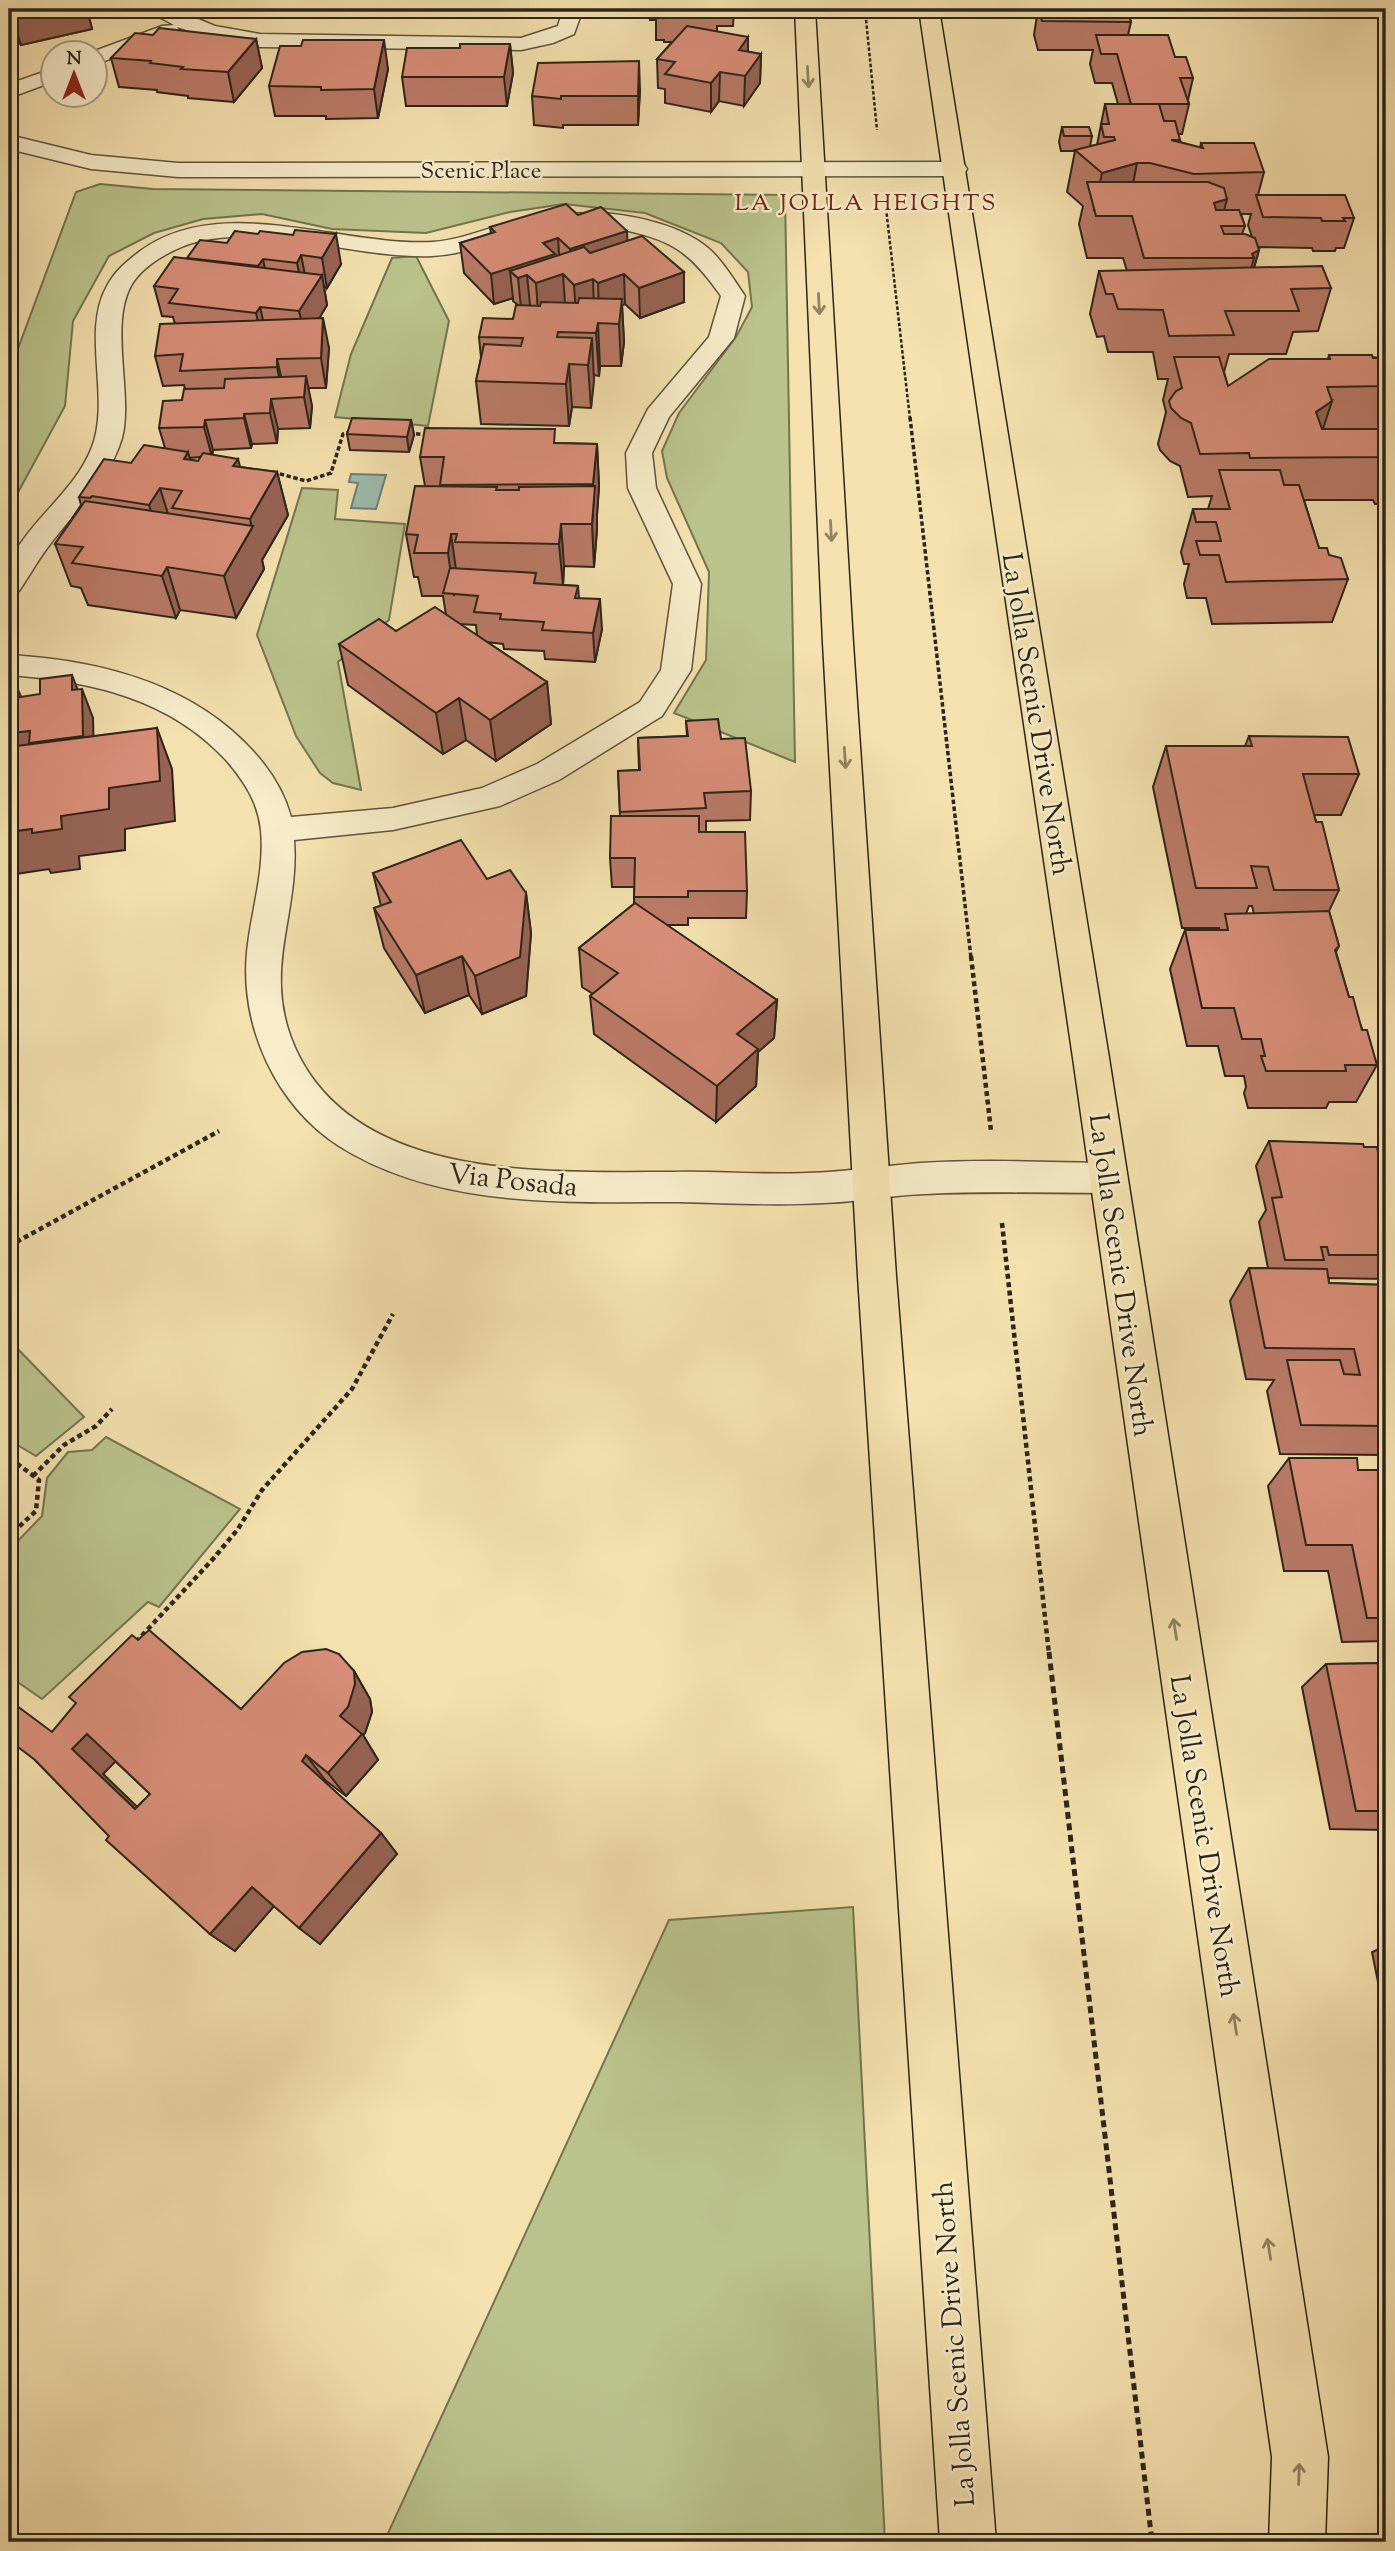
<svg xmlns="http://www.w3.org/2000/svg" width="1395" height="2551" font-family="'Sorts Mill Goudy',serif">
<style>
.green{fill:#bac38b;stroke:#737452;stroke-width:2}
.water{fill:#9cbcb0;stroke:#6f7f74;stroke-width:2}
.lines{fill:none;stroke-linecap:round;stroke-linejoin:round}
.minor-casing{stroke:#5e533e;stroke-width:3}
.major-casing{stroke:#2c2419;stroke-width:3}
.path-far3{stroke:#2c2419;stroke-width:2.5;stroke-dasharray:3.5 2;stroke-linecap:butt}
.path-far2{stroke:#2c2419;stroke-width:3.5;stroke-dasharray:4.5 2.5;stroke-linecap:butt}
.path-far1{stroke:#2c2419;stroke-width:4.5;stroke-dasharray:5 3.5;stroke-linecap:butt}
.path{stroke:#2c2419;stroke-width:5;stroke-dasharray:7 4.5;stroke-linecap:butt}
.minor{fill:#f8ecca;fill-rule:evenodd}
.major{fill:#f4e1ae;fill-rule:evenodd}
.wall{fill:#ba7a67;stroke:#2c2419;stroke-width:2;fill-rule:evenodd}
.shaded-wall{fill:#976354;stroke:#2c2419;stroke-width:2}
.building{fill:#d88e78;stroke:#2c2419;stroke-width:2;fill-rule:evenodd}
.oneway{stroke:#908264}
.labels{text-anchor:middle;stroke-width:5;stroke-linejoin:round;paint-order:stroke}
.far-street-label{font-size:23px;fill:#2c2419;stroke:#f8ecca}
.far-neighbourhood-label{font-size:24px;letter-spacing:2px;fill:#7a1f14;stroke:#f8ecca}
.street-label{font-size:28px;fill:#2c2419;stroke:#f8ecca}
</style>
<rect width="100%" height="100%" fill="#f4e1ae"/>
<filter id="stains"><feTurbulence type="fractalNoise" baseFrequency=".00286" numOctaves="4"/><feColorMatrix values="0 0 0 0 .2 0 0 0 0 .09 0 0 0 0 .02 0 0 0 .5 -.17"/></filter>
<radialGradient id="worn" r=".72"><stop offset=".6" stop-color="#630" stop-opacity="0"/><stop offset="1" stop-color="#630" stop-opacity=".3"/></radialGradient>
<g class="green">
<polygon points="100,184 153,189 785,195 795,762 674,713 706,660 709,572 667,478 662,451 679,413 736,337 752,307 748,272 721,243 645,213 564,204 510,212 426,233 332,229 262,214 203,219 154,233 109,256 73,321 65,406 9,509 9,373 76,192"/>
<polygon points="416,256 449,321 428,426 335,417 351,354 392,258"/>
<polygon points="302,488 338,490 335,519 405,524 389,620 338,662 361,790 333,783 320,773 296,736 257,635"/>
<polygon points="9,1340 84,1417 36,1456 9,1440"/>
<polygon points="106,1437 240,1509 159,1607 148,1602 42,1699 9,1676 9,1550 42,1516 47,1478 68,1452 92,1450"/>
<polygon points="853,1907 885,2542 384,2542 669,1920"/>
</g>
<polygon class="water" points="351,474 386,475 376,509 351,508 358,483 349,482"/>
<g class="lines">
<defs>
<g id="minor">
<polygon points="149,9 174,9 215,26 260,34 521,38 558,26 563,9 583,9 574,34 553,43 521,50 260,47 208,37 177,27 179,30 176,34 94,65 94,52 92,52 162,26 174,25 152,13"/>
<polygon points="52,69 52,82 9,98 9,84"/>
<polygon points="9,135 91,155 178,163 956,162 964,164 967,169 964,174 956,176 178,177 91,169 9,149"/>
<path d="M604,213C638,216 682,226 708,248C723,261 734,280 745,296L734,338L669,417L652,453L656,488L701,584L691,670L662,716L559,780L500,806L393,830L294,840C300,918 258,975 299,1056C364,1183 553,1172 674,1172C718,1171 763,1175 807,1173C845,1172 882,1166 920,1163C982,1159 1045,1162 1107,1163L1120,1167L1126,1178L1120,1189L1107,1193C1047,1193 986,1191 925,1194C891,1195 858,1202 824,1203C776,1206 727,1203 679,1202C566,1202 439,1209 339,1146C276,1105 240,1027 247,952C251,911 265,872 261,830C258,802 244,781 226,760C169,698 89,681 9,675V655C97,660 189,682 251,749C269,768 284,791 291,817L393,808L482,788L537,764L640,702L661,670L673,584L628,488L626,453L648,409L709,337L721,296C688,249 670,239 614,228C586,223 541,228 514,236C487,244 460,255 432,256C357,259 273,225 200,241C178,246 152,260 137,277C105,315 134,392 122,438C110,479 76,510 51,543C39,558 30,575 19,591L9,594C9,585 6,572 9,562C11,555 19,546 23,540C45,509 78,484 92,447C111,397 81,332 107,286C115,271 126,262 139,252C220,191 341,247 433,242C461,240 488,228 515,221C544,214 574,213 604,213Z"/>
</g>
<g id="major">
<polygon points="795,9 815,9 853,643 896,1276 996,2542 940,2542 858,1276 823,643"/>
<polygon points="919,9 939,9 1109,1058 1328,2457 1325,2542 1269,2542 1272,2457 1073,1058"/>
</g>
</defs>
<use href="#minor" class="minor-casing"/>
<use href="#major" class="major-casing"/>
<g class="path-far3">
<polyline points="865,9 877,130"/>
<polyline points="886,208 910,419"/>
</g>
<g class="path-far2">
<polyline points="910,417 971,958"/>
<polyline points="409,433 428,435"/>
<polyline points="273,472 306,481 331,473 343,434 352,431"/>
</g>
<g class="path-far1">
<polyline points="971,956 991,1131"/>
<polyline points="1002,1223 1049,1654"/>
<polyline points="9,1246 219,1131"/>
<polyline points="9,1463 15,1462 39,1480 36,1511 9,1536"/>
<polyline points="33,1476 64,1445 96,1426 112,1409"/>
<polyline points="136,1642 213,1559 238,1529 262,1490 352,1389 393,1314"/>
</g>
<polyline class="path" points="1049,1652 1152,2542"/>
<use href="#minor" class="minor"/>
<use href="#major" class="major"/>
</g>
<g class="wall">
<polygon points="9,9 87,9 92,29 21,45 9,33"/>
<polygon points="318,9 401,9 400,13 319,13"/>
<polygon points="649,9 734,9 733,26 717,26 717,31 748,52 761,54 760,83 744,106 719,101 711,112 665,103 665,89 658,88 657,59 672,42 664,42 664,40 656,40 656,20 650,20"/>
<path d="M1038,9H1127L1131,22L1128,35L1175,57L1193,78L1188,100L1189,104L1182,134H1178L1180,142L1200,148L1201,143L1264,172L1258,195L1354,218L1344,248H1336L1335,251H1313L1312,248L1258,247L1259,250L1254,268L1331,288L1318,331L1293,332L1286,354H1229L1224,372L1228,386L1328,359L1329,355L1386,358V504H1375L1373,500H1304L1319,548L1329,555L1348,579L1332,622L1212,624L1206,598H1187L1184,584L1189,564H1184L1181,552L1193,509H1208L1212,496L1188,497L1180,466L1170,461L1160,450L1158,444L1166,412L1163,400L1168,379H1158L1153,352H1108L1104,336L1097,337L1090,314L1099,271H1127L1123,258H1087L1079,224L1083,206L1067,192L1075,151H1061L1059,142L1062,127L1092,136L1090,146L1097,145L1105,104H1118L1112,83H1095L1090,64L1093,50H1038L1034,35ZM1241,214H1251L1248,225L1252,237L1242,234L1245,226Z"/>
<polygon points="153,35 256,39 262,68 234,102 188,98 188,96 157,92 157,90 119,87 111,58"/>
<polygon points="510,44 513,73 507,106 406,106 402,77 460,48"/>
<polygon points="388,69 378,118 326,119 326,116 275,116 269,86"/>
<polygon points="640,90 638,125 563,125 563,128 534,125 532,96"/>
<polygon points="578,215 627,241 684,302 640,318 625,304 622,305 624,342 621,366 600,366 599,376 594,375 591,408 572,407 569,426 481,424 476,381 481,358 479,337 513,319 518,305 513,301 513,298 494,304 464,273 460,243 491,234 490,227"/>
<path d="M235,231L341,264L327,288L324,287L327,305L319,318L329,348L326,388H308L312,406L310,428L278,429L277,443L252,444L251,448L213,450L212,455L240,467L277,472L288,515L262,560L264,569L236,618L180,610L176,618L88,605L81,588L71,586L55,544L81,505L79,497L131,463L165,448L159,428L182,400L185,389L184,385L163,386L155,356L175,324L173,317L162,316L154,286L187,259L227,243ZM201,457L198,461L190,460V458Z"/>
<polygon points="411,420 414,435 409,452 350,450 347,434"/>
<path d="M556,443L597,444L599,486L597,515V529L594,567L564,566L563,585L578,586L579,598L602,629L595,662L545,659L544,651L504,649L503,644L487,642L547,682L551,724L496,761L466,740L443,754L348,685L339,644L396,631L446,615L443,596H422L418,577H414L406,534L425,486L420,457ZM459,624L476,625L477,636Z"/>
<polygon points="686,721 721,739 751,791 750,820 706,821 706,832 747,891 746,918 688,918 688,925 666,925 777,1000 774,1038 758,1052 756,1086 716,1122 594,1034 590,996 593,994 582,987 579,948 634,904 634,887 612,887 610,858 620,816 618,771 639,770 638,738 687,736"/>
<path d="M1249,736L1359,774L1341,815H1314L1339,890L1329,911L1339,946L1336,952L1349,997L1377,1065L1356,1102H1329L1326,1108H1248L1244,1093L1246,1087L1244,1076H1225L1218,1046H1187L1170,969L1185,930H1219V928H1182L1153,787L1166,746H1245ZM1249,906H1252L1254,914H1246Z"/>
<polygon points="373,873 487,879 526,893 531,933 526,996 482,1014 469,995 425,1013 384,948 374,908 381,906"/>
<polygon points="1269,1141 1364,1147 1380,1162 1386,1163 1386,1279 1328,1278 1329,1283 1386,1285 1386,1455 1280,1454 1267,1391 1274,1380 1246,1379 1230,1301 1249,1268 1268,1268 1259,1222 1266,1210 1256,1166"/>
<polygon points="1289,1458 1358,1470 1386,1470 1386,1641 1342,1642 1328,1571 1284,1571 1268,1486"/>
<path d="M138,1640L241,1709L354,1671L370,1699L372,1712L365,1733L363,1735L378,1760L346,1796L325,1780L324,1782L381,1833L397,1854L320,1944L274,1906L235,1951L210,1934L109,1836L35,1760L52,1732ZM115,1761L150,1794L137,1807L103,1774Z"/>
<polygon points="1386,1663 1386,1830 1330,1829 1302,1687 1326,1664"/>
<polygon points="1386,1946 1386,2022 1372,1952"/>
</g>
<g class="shaded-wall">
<polygon points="44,9 87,9 92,29 21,45 12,16"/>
<polygon points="748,37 748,66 739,50"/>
<polygon points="256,39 262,68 234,102 228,72"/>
<polygon points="384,40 388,69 378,118 374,89"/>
<polygon points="510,44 513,73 507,106 504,77"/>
<polygon points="761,54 760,83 744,106 745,76"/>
<polygon points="639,61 640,90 638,125 638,96"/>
<polygon points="720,72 719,101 711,112 711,83"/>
<polygon points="1137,163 1129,205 1094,210 1102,173"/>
<polygon points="1227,199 1216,242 1214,203"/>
<polygon points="627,231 628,261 572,279 570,249"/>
<polygon points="336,234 341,264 327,288 322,258"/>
<polygon points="558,238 560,268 563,274 565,304 538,313 536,283 527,275 530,305 521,308 518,278 510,271 513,298 494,304 491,274 543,243"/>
<polygon points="1259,250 1247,293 1244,294 1254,258 1252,254"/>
<polygon points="301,255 307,285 303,293 297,263"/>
<polygon points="263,259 269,289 265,296 258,266"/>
<polygon points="684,272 684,302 640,318 639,288"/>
<polygon points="624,274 625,304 622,305 624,342 621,366 619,324 599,313 598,283"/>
<polygon points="322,275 327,305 306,341 299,311"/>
<polygon points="593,279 594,308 576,315 574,285"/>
<polygon points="260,307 267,337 263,343 256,313"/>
<polygon points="323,318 329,348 326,388 321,358"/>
<polygon points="598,323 600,366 599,376 596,333"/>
<polygon points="592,338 594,381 591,408 588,365"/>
<polygon points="277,359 284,389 283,397 277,367"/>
<polygon points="569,364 572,407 569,426 566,384"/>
<polygon points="306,376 312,406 310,428 304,397"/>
<polygon points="271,399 278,429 277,443 270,413"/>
<polygon points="1332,401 1318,444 1316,412"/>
<polygon points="244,414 252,444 251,448 244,418"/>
<polygon points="205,420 213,450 212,457 204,427"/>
<polygon points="411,420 414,435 409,452 407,437"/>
<polygon points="597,444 599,486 597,515 597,529 594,567 592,524 594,497 593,484"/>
<polygon points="188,452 200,494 184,459"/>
<polygon points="238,459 249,501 233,466"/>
<polygon points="277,472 288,515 262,560 264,569 236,618 224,576 252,528 250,519"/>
<polygon points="160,488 173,530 162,547 149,505"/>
<polygon points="561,524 564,566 563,586 559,544"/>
<polygon points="451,534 457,577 454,596 448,553"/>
<polygon points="167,567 180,610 176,618 162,576"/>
<polygon points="600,599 602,629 595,662 593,633"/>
<polygon points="72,675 82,701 82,689 93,718 94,765 12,755 13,733 72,690"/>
<polygon points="14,681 27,710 14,698"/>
<polygon points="547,682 551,724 496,761 490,720"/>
<polygon points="459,698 466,740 443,754 436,713"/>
<polygon points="157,728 172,769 175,821 125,829 125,850 79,856 80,869 51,873 49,869 9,875 9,832 61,816 109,788"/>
<polygon points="526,893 531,933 526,996 482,1014 475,976"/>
<polygon points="462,956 469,995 425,1013 416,975"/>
<polygon points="777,1000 774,1038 758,1052 756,1086 716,1122 717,1086 737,1034"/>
<polygon points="354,1671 370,1699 372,1712 365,1733 363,1735 378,1760 346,1796 328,1773 340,1716"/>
<polygon points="87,1734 117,1760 103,1774 162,1831 135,1809 72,1749"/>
<polygon points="306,1755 325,1780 321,1785 302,1761"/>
<polygon points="381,1833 397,1854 320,1944 299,1928"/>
<polygon points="252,1887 274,1906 235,1951 210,1934"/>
</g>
<g class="building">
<polygon points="9,9 44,9 12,16 9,13"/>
<polygon points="656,9 717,9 717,14 663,13 663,11 655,11"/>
<polygon points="1039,9 1127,9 1131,22 1042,21"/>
<polygon points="687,26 748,37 739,50 761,54 745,76 720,72 711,83 665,74 675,62 657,59"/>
<polygon points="159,28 256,39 228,72 181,69 183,67 150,63 151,61 111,58 135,33 153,35"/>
<polygon points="1096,35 1168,35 1175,57 1186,57 1193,78 1180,78 1189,104 1131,104 1117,54 1101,54"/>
<polygon points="303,40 384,40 374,89 321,90 321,87 269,86 280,46 301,46"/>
<polygon points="460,44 510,44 504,77 402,77 407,48 460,48"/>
<polygon points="639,61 638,96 561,96 561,99 532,96 538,63"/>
<polygon points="1105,104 1159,104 1164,121 1175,121 1180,140 1171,140 1203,148 1201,143 1254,143 1264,172 1194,174 1150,163 1137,163 1102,173 1075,150 1115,140 1114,137 1104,137 1101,124 1109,124"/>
<polygon points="1062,127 1089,127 1092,136 1064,136"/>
<polygon points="1087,182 1208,182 1224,188 1227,199 1214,203 1216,210 1239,210 1245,226 1221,226 1224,234 1245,234 1255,238 1259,250 1252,254 1254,258 1144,258 1132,216 1096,216"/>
<polygon points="1256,195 1345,195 1354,218 1343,218 1345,221 1322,221 1321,218 1263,217"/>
<polygon points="566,204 578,215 601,207 627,231 570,249 558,238 543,243 555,254 491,274 460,243 495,232 490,227"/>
<polygon points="295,230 336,234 322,258 301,255 297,263 263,259 258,266 187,258 200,240 227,243 235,231 258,234 260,231 293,235"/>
<polygon points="642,236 684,272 639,288 624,274 598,283 593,279 574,285 563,274 536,283 527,275 518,278 510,271 584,247 590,253"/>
<polygon points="174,257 322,275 299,311 260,307 256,313 169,303 178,289 154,286"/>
<polygon points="1322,266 1331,288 1291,289 1299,311 1225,311 1234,335 1169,336 1163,310 1118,309 1113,294 1106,294 1099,271"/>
<polygon points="579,298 622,299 619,324 598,323 596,333 558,332 557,337 592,338 588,365 569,364 566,384 476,381 484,344 521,346 523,338 479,337 483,318 513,319 516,305 540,306 541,302 578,303"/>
<polygon points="323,318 321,358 277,359 277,367 180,371 183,354 155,356 160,324"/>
<polygon points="1329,355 1372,355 1373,358 1386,358 1386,386 1327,387 1332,401 1316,412 1322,429 1386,429 1386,457 1250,458 1249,453 1200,454 1191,423 1181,418 1171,408 1169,401 1176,391 1182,388 1174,357 1219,357 1228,386 1269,359 1330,359"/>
<polygon points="306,376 304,397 271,399 270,413 244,414 244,418 205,420 204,427 159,428 163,401 182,400 184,389 224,388 225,379"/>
<polygon points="352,418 411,420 407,437 347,434"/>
<polygon points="425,428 555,429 554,443 597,444 593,484 440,485 444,457 420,457"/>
<polygon points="144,445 188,452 184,459 198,461 203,453 238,459 233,466 277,472 250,519 172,508 182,491 160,488 149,505 92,496 90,498 79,497 104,459 131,463"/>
<polygon points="1219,470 1280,470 1284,485 1299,485 1319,548 1327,548 1329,555 1341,558 1348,579 1226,582 1219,555 1200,555 1196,541 1221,541 1216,522 1196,522 1193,509 1230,509"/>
<polygon points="415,486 497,487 496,490 519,490 519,487 595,486 592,524 561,524 559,544 455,542 457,534 451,534 448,553 414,553 418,535 406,534"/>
<polygon points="85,501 253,526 224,576 167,567 162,576 72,563 83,547 55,544"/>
<polygon points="450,568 536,573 534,583 578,586 575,598 600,599 593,633 542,630 544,622 500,619 501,614 474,612 478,596 443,593"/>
<polygon points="435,607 547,682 490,720 459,698 436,713 339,644 379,619 396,631"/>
<polygon points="72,675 72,690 82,689 83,736 29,743 30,731 13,733 13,746 9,747 9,681 14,681 14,698 40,694 40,679"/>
<polygon points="718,719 721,739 745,738 751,791 704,793 706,808 620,812 618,771 640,770 638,738 688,736 686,721"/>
<polygon points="157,728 160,781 109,788 109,809 61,816 62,829 32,833 32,829 9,832 9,747"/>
<polygon points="1249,736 1348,737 1359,774 1303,774 1316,822 1322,822 1339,890 1274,890 1268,867 1251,866 1257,888 1196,888 1166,746 1252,746"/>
<polygon points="611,816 699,816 699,832 745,832 747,891 688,891 688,897 634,897 635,858 610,858"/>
<polygon points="461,840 487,879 510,870 526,893 520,957 475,976 462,956 416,975 374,908 391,902 373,873"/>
<polygon points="635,903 777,1000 737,1034 758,1049 717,1086 590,996 618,973 579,948"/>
<polygon points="1329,911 1339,946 1335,950 1349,997 1353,997 1362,1030 1367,1030 1377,1065 1345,1065 1346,1071 1266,1071 1261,1056 1265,1056 1261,1039 1242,1039 1234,1008 1202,1008 1185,930 1228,930 1225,914"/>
<polygon points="1269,1141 1363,1144 1364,1147 1377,1147 1380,1162 1386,1163 1386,1255 1329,1255 1327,1247 1321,1247 1324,1260 1285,1260 1272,1198 1282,1197"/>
<polygon points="1249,1268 1327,1269 1329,1283 1386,1285 1386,1426 1301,1425 1287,1360 1340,1360 1344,1374 1360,1375 1354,1349 1265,1348"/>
<polygon points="1289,1458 1357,1458 1358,1470 1386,1470 1386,1618 1367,1618 1352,1545 1306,1545"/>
<path d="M149,1630L241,1709L284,1663L302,1652L326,1649L339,1654L354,1671L355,1684L348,1707L340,1716L362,1734L328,1773L306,1755L302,1761L381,1833L299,1928L252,1887L210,1934L106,1840L109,1836L35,1760L9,1740V1700L52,1732L76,1703L69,1697L132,1635L138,1640ZM87,1734L150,1794L135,1809L72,1749Z"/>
<polygon points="1386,1663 1386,1811 1356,1811 1326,1664"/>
</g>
<defs><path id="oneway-shaft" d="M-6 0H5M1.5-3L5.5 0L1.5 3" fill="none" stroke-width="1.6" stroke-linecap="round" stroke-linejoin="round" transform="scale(1.75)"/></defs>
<g class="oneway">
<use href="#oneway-shaft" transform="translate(808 77) rotate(87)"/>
<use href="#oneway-shaft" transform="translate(819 304) rotate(87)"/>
<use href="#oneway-shaft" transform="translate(831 531) rotate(87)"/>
<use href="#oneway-shaft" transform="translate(845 758) rotate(86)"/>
<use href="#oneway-shaft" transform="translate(1175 1629) rotate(-99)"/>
<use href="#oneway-shaft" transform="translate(1235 2024) rotate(-99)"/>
<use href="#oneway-shaft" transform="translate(1269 2249) rotate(-99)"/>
<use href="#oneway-shaft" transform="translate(1299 2474) rotate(-88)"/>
</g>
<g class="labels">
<g class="far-street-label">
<text x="481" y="178">Scenic Place</text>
</g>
<g class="far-neighbourhood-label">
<text x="866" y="210">LA JOLLA HEIGHTS</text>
</g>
<g class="street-label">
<text transform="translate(1038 714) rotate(81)" y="10">La Jolla Scenic Drive North</text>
<text transform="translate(513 1179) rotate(6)" y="10">Via Posada</text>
<text transform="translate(1122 1275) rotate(82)" y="10">La Jolla Scenic Drive North</text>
<text transform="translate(1206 1836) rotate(81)" y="10">La Jolla Scenic Drive North</text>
<text transform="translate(953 2344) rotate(-94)" y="10">La Jolla Scenic Drive North</text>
</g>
</g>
<rect width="1395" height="2551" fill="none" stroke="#f4e1ae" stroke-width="35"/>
<rect x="10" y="10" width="1374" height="2530" fill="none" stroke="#2c2419" stroke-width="3.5"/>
<rect x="18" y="18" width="1360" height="2516" fill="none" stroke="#2c2419" stroke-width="2"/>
<g transform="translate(74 74)"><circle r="33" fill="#f8ecca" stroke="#a69c83" stroke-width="2"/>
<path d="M0-5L12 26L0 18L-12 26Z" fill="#8f2418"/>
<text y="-10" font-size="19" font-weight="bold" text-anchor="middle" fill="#2c2419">N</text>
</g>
<rect width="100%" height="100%" filter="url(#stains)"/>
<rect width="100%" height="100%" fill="url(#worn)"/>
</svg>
